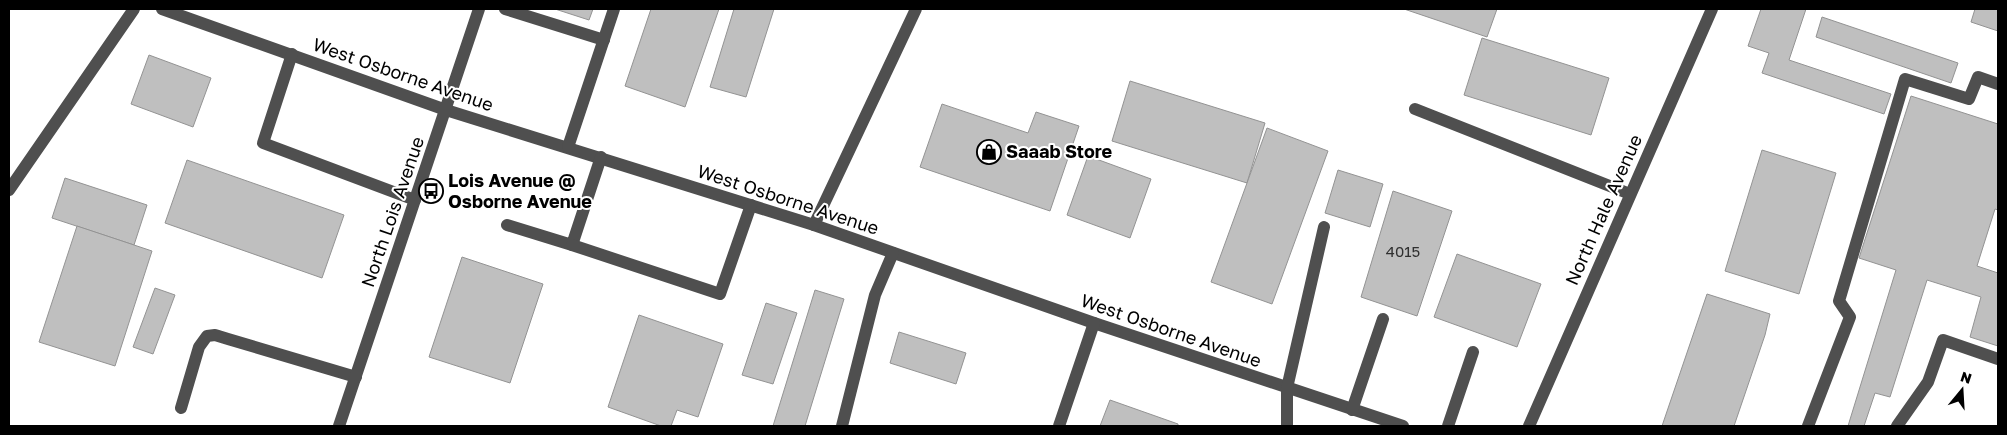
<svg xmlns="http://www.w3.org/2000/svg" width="2007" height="435" font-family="'Golos Text',sans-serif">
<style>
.building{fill:#bfbfbf;stroke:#939393}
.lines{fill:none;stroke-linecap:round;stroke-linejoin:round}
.minor{stroke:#4f4f4f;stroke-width:12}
.labels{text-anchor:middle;stroke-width:4;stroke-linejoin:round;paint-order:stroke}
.number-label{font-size:15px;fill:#303030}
.street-label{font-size:18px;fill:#000;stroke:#fff}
.poi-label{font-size:18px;font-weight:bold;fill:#000;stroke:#fff;text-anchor:start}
</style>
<rect width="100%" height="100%" fill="#fff"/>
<g class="building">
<polygon points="555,9 593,9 589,20"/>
<polygon points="651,9 719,9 685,107 625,86"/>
<polygon points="734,9 774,9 746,97 710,87"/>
<polygon points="1404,9 1497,9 1487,37"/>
<polygon points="1761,9 1806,9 1789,60 1891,94 1884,114 1762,73 1769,53 1748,46"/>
<polygon points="1975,9 1998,9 1998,31 1971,22"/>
<polygon points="1822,17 1958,63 1951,83 1816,37"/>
<polygon points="1482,38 1609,78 1591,135 1464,95"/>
<polygon points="149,55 211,78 193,127 131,104"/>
<polygon points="1130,81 1265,123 1247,183 1112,141"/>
<polygon points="1911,96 1998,124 1998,210 1995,209 1977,266 1998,273 1998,346 1970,337 1981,297 1927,280 1890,397 1875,393 1864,426 1848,426 1896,270 1859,258"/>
<polygon points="942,104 1028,133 1036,112 1079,126 1050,211 920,167"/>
<polygon points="1267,128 1328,151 1272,304 1211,282"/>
<polygon points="1762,150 1836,173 1799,294 1725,271"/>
<polygon points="1088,156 1151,179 1130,238 1067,215"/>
<polygon points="187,160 344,215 322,278 165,223"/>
<polygon points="1338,170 1383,184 1370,227 1325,213"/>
<polygon points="65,178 147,205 134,245 52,218"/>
<polygon points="1393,191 1452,211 1417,316 1361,297"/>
<polygon points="77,226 152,251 115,366 39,342"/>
<polygon points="1457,254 1541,284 1517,347 1434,317"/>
<polygon points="462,257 543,284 510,383 429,357"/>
<polygon points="155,288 175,295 153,354 133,347"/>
<polygon points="815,290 844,299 805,426 773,426"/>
<polygon points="1707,294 1770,314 1765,335 1734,426 1662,426"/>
<polygon points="766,303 797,313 773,384 742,375"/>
<polygon points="639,315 723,344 698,417 677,410 671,426 661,426 608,407"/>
<polygon points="899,332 966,353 956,384 890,363"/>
<polygon points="1110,400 1178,424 1178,426 1100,426"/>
</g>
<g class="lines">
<g class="minor">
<polyline points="162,9 446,110 814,225 1094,323 1403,426"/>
<polyline points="505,9 604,40"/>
<polyline points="292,54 263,143 415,200"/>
<polyline points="1415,109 1630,194"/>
<polyline points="568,147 614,9"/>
<polyline points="9,190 134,9"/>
<polyline points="507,225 572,245 601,157"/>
<polyline points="814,225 916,9"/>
<polyline points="572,245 720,294 751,205"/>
<polyline points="181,408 199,347 207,336 215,335 228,339 356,377"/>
<polyline points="1352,410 1383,319"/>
<polyline points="339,426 479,9"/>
<polyline points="842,426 875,295 893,253"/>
<polyline points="1059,426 1094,323"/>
<polyline points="1287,426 1287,388 1324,227"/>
<polyline points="1448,426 1473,352"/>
<polyline points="1529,426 1712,9"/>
<polyline points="1808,426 1850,317 1839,301 1905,79 1969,99 1978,77 1998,84"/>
<polyline points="1897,426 1928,382 1943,340 1998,359"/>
</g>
</g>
<defs>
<symbol id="shop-ring" viewBox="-11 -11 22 22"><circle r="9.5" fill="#fff" stroke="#000" stroke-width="1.5"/><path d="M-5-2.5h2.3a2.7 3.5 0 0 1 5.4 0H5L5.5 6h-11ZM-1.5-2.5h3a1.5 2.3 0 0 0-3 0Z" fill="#000"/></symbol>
<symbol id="bus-ring" viewBox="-11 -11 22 22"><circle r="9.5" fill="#fff" stroke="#000" stroke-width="1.5"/><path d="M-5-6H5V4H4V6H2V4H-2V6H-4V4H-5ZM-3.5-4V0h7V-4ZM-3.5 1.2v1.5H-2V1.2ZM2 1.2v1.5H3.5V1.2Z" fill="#000"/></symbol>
</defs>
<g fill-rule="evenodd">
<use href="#shop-ring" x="975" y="138" width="28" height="28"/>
<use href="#bus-ring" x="417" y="177" width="28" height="28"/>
</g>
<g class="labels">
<g class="number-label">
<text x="1403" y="257">4015</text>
</g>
<g class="street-label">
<text transform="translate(403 75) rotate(19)" y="6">West Osborne Avenue</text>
<text transform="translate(788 200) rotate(18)" y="6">West Osborne Avenue</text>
<text transform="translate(1604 210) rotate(-66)" y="6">North Hale Avenue</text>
<text transform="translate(393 212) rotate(-71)" y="6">North Lois Avenue</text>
<text transform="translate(1171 331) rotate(19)" y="6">West Osborne Avenue</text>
</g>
<g class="poi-label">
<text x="1006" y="158">Saaab Store</text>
<text x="448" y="187">Lois Avenue @<tspan x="448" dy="21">Osborne Avenue</tspan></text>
</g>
</g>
<rect width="2007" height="435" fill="none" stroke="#000000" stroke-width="20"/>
<g transform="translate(1962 390) rotate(18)" stroke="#ffffff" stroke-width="4" paint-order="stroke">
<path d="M0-4L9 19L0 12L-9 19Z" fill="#000000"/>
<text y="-8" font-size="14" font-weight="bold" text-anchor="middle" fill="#000000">N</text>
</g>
</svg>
